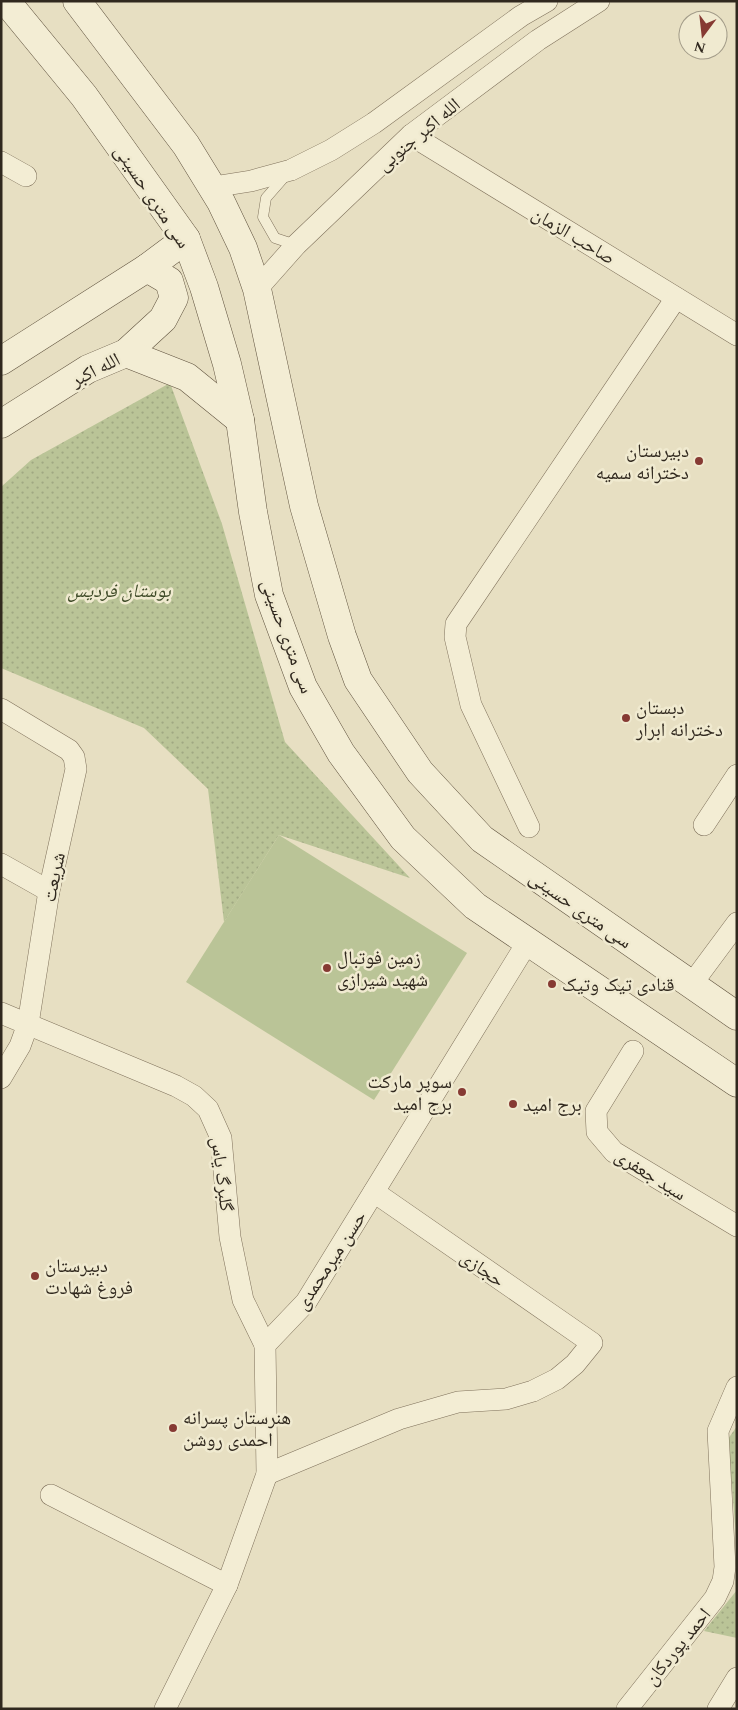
<svg xmlns="http://www.w3.org/2000/svg" width="738" height="1710" font-family="Spectral,'Noto Naskh Arabic',serif">
<style>
.grass{fill:url(#grass-dots)}
.garden{fill:#bac497}
.lines{fill:none;stroke-linecap:round;stroke-linejoin:round}
.lane-casing{stroke:#7f715b;stroke-width:11}
.street-casing{stroke:#7f715b;stroke-width:22}
.secondary-casing{stroke:#60533f;stroke-width:29}
.lane{stroke:#f3edd4;stroke-width:10}
.street{stroke:#f3edd4;stroke-width:21}
.secondary{stroke:#f3edd4;stroke-width:28}
.poi-dot{fill:#863a33;stroke:#f0ead0;stroke-width:2}
.labels{text-anchor:middle;stroke-width:5;stroke-linejoin:round;paint-order:stroke}
.street-label{font-size:19px;fill:#30281e;stroke:#f0ead0}
.poi-label{font-size:19px;fill:#30281e;stroke:#f0ead0;text-anchor:start}
.park-label{font-size:19px;font-style:italic;fill:#3e4a27;stroke:#f0ead0}
</style>
<defs>
<pattern id="grass-dots" width="8" height="8" patternUnits="userSpaceOnUse" patternTransform="scale(1.25)"><rect width="8" height="8" fill="#bac497"/><path d="M2 2h.1M6 6h.1" fill="none" stroke="#a0a882" stroke-width="1.8" stroke-linecap="round"/></pattern>
</defs>
<rect width="100%" height="100%" fill="#e7dfc2"/>
<g class="grass">
<polygon points="170,383 222,524 285,742 410,878 279,835 224,922 208,789 144,728 1,668 1,487 31,460"/>
<polygon points="737,1426 737,1548 728,1439"/>
<polygon points="737,1590 737,1638 704,1631"/>
</g>
<polygon class="garden" points="279,835 467,953 374,1100 186,982"/>
<g class="lines">
<defs>
<polyline id="lane" points="287,174 266,198 263,217 275,238 296,245"/>
<g id="street">
<polyline points="411,135 737,335"/>
<polyline points="1,162 26,176"/>
<polyline points="213,187 251,181 291,170 331,150 374,123 521,16 547,1"/>
<polyline points="257,289 296,245 411,135 538,40 599,1"/>
<polyline points="1,709 69,750 74,757 76,769 49,891 28,1024 20,1046 1,1078"/>
<polyline points="704,825 737,775"/>
<polyline points="529,827 471,705 455,637 456,624 676,298"/>
<polyline points="1,864 49,891"/>
<polyline points="691,985 737,923"/>
<polyline points="1,1013 176,1086 194,1096 208,1109 221,1138 230,1237 243,1300 265,1345"/>
<polyline points="633,1051 596,1111 597,1132 614,1152 737,1226"/>
<polyline points="267,1474 399,1419 458,1402 506,1399 533,1391 557,1379 575,1364 592,1343 374,1192"/>
<polyline points="51,1495 227,1585"/>
<polyline points="165,1709 227,1585 267,1474 265,1345 306,1302 527,943"/>
<polyline points="627,1709 715,1598 723,1581 725,1567 718,1431 737,1387"/>
<polyline points="718,1709 737,1678"/>
</g>
<g id="secondary">
<polyline points="6,1 84,96 186,239 204,287 227,364 240,420 253,512 269,595 303,687 341,753 403,838 475,906 737,1083"/>
<polyline points="77,1 186,145 221,202 243,248 257,289 304,506 342,636 358,680 420,772 482,839 737,1016"/>
<polyline points="126,353 163,319 174,298 169,281 147,268"/>
<polyline points="1,361 147,268 186,239"/>
<polyline points="1,424 88,369 126,353 187,377 240,420"/>
</g>
</defs>
<use href="#lane" class="lane-casing"/>
<use href="#street" class="street-casing"/>
<use href="#secondary" class="secondary-casing"/>
<use href="#lane" class="lane"/>
<use href="#street" class="street"/>
<use href="#secondary" class="secondary"/>
</g>
<g class="poi-dot">
<circle cx="699" cy="461" r="5"/>
<circle cx="626" cy="718" r="5"/>
<circle cx="327" cy="968" r="5"/>
<circle cx="552" cy="984" r="5"/>
<circle cx="462" cy="1092" r="5"/>
<circle cx="513" cy="1104" r="5"/>
<circle cx="35" cy="1276" r="5"/>
<circle cx="173" cy="1428" r="5"/>
</g>
<g class="labels">
<g class="street-label">
<text transform="translate(418 134) rotate(-40)" y="7">الله اکبر جنوبی</text>
<text transform="translate(153 196) rotate(56)" y="7">سی متری حسینی</text>
<text transform="translate(574 235) rotate(31)" y="7">صاحب الزمان</text>
<text transform="translate(95 369) rotate(-27)" y="7">الله اکبر</text>
<text transform="translate(288 636) rotate(70)" y="7">سی متری حسینی</text>
<text transform="translate(53 877) rotate(-78)" y="7">شریعت</text>
<text transform="translate(581 909) rotate(35)" y="7">سی متری حسینی</text>
<text transform="translate(223 1174) rotate(83)" y="7">گلبرگ یاس</text>
<text transform="translate(651 1174) rotate(32)" y="7">سید جعفری</text>
<text transform="translate(330 1260) rotate(-57)" y="7">حسن میرمحمدی</text>
<text transform="translate(483 1268) rotate(35)" y="7">حجازی</text>
<text transform="translate(677 1646) rotate(-51)" y="7">احمد پوردکان</text>
</g>
<g class="poi-label">
<text x="689" y="457" text-anchor="end">دبیرستان<tspan x="689" dy="22">دخترانه سمیه</tspan></text>
<text x="636" y="714">دبستان<tspan x="636" dy="22">دخترانه ابرار</tspan></text>
<text x="337" y="964">زمین فوتبال<tspan x="337" dy="22">شهید شیرازی</tspan></text>
<text x="562" y="991">قنادی تیک وتیک</text>
<text x="452" y="1088" text-anchor="end">سوپر مارکت<tspan x="452" dy="22">برج امید</tspan></text>
<text x="523" y="1111">برج امید</text>
<text x="45" y="1272">دبیرستان<tspan x="45" dy="22">فروغ شهادت</tspan></text>
<text x="183" y="1424">هنرستان پسرانه<tspan x="183" dy="22">احمدی روشن</tspan></text>
</g>
<g class="park-label">
<text x="119" y="597">بوستان فردیس</text>
</g>
</g>
<rect width="738" height="1710" fill="none" stroke="#30281e" stroke-width="5"/>
<g transform="translate(703 35) rotate(195)"><circle r="24" fill="#f0ead0" stroke="#a39c89"/>
<path d="M0-4L9 19L0 12L-9 19Z" fill="#863a33"/>
<text y="-8" font-size="14" font-weight="bold" text-anchor="middle" fill="#30281e">N</text>
</g>
</svg>
